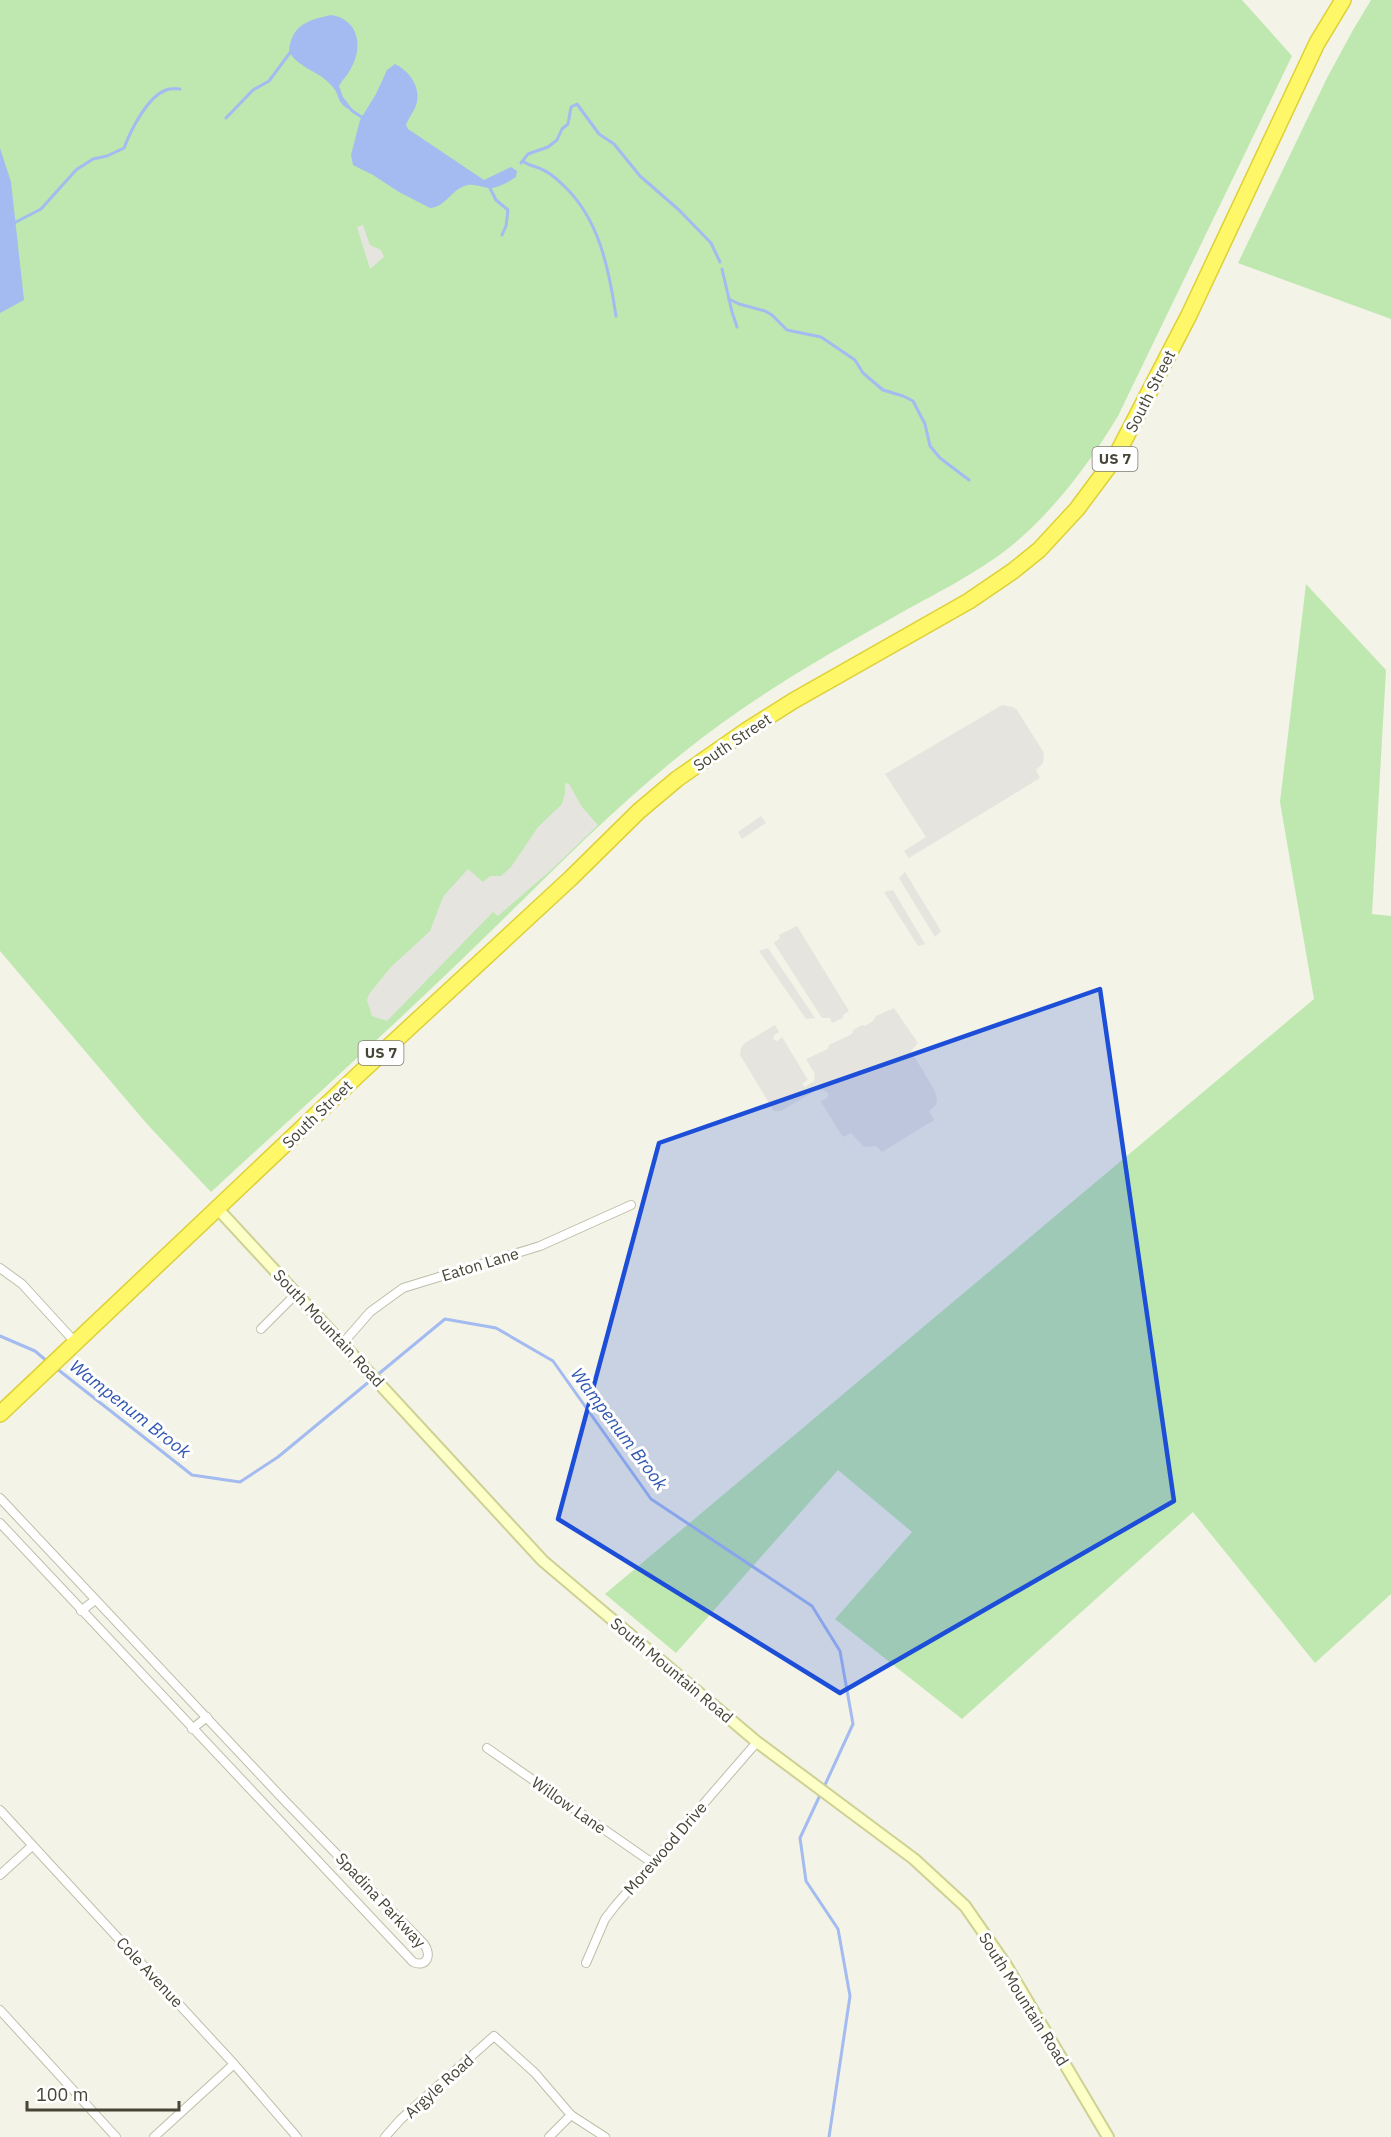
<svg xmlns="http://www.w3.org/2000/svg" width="1391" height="2137" font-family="'IBM Plex Sans',sans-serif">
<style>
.green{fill:#bee8b0}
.parking{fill:#e5e4df}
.water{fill:#a3bbf0}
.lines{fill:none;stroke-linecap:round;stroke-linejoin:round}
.stream{stroke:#a3bbf0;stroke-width:3}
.street-casing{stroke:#bfbea9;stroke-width:10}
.secondary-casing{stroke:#cfd094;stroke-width:14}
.highway-casing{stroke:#ded037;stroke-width:18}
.street{stroke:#fff;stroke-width:8}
.secondary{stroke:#fcffc6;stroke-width:10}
.highway{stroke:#fef768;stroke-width:15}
.marked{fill:#1d4ed8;fill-opacity:0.2;stroke:#1d4ed8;stroke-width:4.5;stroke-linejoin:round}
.labels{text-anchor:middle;stroke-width:6;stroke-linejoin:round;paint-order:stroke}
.shield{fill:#fff;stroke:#7e7d72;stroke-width:1.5}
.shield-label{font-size:15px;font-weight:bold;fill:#474536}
.street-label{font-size:16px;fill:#474536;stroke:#fff}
.water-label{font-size:18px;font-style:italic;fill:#2f55b3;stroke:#fff}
</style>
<rect width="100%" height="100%" fill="#f3f3e7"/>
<g class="green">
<path d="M0,0H1242L1292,56L1118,416C1091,461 1056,508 1016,542C979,573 934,594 892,618C821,658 748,700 684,752C602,817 531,894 455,966C375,1043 292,1117 211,1192L147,1124L0,951Z"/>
<polygon points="1371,0 1391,0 1391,319 1238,263 1327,78 1353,30"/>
<polygon points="1306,584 1386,670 1372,914 1391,916 1391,1594 1315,1663 1193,1512 962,1719 835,1619 912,1532 838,1470 676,1653 605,1594 1314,999 1280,802"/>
</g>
<g class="parking">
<polygon points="363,225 370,245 381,250 384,257 370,269 357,227"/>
<polygon points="1002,705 1013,707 1017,710 1044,753 1043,763 1036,770 1040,778 909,858 904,851 926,837 885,774"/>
<polygon points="565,783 569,784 582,807 598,825 551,870 498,916 493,912 387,1021 372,1016 367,1000 369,994 391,967 430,931 443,897 448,891 468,869 483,882 490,876 501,876 511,867 538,827 562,804 565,793"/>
<polygon points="761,816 766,823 742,839 738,832"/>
<polygon points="905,872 941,931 935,937 899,878"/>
<polygon points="893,890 925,944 918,946 884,892"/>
<polygon points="797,926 849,1011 843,1015 843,1018 832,1023 830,1018 822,1018 774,943 780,938 779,935"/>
<polygon points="768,948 815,1018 806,1019 759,951"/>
<polygon points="894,1008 918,1043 911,1051 935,1091 937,1100 936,1105 929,1111 934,1120 882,1152 876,1146 864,1147 851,1133 843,1137 821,1102 828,1097 828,1093 823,1090 815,1091 781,1111 774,1111 740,1055 741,1048 745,1043 775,1025 779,1032 773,1036 774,1040 777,1041 782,1037 808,1080 802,1084 805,1087 814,1081 815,1074 806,1059 828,1049 829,1045 852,1034 853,1030 862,1025 865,1026 873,1021 876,1016"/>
</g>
<g class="water">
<path d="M331,15C359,19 364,48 350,70C347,76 342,80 339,86L343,97L353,110L352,111C334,102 342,96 331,85C319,71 300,69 289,52C291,25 308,20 331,15Z"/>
<path d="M395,64C411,72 423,90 415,108C412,114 408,119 406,125L408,129L484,180L511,167L517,171L516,177C508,182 499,188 489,188C479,187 472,182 462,187C450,193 444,207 430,208L399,192L373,175L353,165L351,155L360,120L376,94L387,70Z"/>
<polygon points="0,148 11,182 24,300 0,313"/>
</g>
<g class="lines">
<g class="stream">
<polyline points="351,110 363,118"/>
<polyline points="226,118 253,90 269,81 292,50"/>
<path d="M524,162C530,166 535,166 541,169C549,172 557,179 563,185C599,218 609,269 616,316"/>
<polyline points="521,163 528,154 548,147 557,140 562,129 568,124 571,107 577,104 599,134 614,144 640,176 679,210 711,243 720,262"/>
<polyline points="489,186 496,200 508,210 506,226 502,235"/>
<path d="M14,223L41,209L76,170L93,159L107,156L124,148C131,130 147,97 166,90C171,88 175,89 180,89"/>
<polyline points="722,269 732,312 737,327"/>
<polyline points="729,299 739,304 765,311 772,315 787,330 821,337 855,360 863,373 883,390 903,396 913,401 925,424 930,446 940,458 969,480"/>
<polyline points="0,1336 35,1351 48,1362"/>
<polyline points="56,1368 192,1475 240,1482 278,1457 445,1319 496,1328 553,1361 651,1499 812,1606 840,1651 853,1724 824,1787"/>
<polyline points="821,1793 800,1838 806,1881 838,1929 850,1996 829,2137"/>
</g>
<defs>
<g id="street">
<polyline points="0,1268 22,1284 75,1342"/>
<polyline points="261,1329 297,1293"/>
<polyline points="343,1343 370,1312 403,1288 540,1246 631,1205"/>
<path d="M0,1498L284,1800L424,1944C432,1955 427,1968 413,1962L0,1523"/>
<polyline points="81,1611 95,1600"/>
<polyline points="192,1729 207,1717"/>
<polyline points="487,1748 651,1862"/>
<polyline points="0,1810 234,2064 297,2137"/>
<polyline points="0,1875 32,1846"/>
<polyline points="586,1963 605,1919 615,1906 757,1742"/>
<polyline points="0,2010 116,2137"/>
<polyline points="154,2137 234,2064"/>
<polyline points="385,2137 401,2119 494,2036 535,2073 571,2115 605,2137"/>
<polyline points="549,2137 571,2115"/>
</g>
<polyline id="secondary" points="218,1209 543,1561 757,1742 914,1859 965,1906 1006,1965 1108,2137"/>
<polyline id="highway" points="0,1414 358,1075 571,878 639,811 677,779 747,730 793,701 969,601 1013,571 1039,550 1077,509 1115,458 1189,315 1317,43 1343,0"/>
</defs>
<use href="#street" class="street-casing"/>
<use href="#secondary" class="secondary-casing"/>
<use href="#highway" class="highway-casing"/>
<use href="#street" class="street"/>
<use href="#secondary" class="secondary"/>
<use href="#highway" class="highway"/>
</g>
<path class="marked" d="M1100,989L1174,1501L840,1693L558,1519L659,1143Z"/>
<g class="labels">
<g class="shield">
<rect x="1092.5" y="447" width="45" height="24" rx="4.5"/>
<rect x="358.5" y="1041" width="45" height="24" rx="4.5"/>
</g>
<g class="shield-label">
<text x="1115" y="464">US 7</text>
<text x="381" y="1058">US 7</text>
</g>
<g class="street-label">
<text transform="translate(1150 391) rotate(-63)" y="6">South Street</text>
<text transform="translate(732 742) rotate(-34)" y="6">South Street</text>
<text transform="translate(317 1114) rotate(-44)" y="6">South Street</text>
<text transform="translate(480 1264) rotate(-17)" y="6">Eaton Lane</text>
<text transform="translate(329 1328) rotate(47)" y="6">South Mountain Road</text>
<text transform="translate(672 1670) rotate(40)" y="6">South Mountain Road</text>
<text transform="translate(569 1805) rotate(35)" y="6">Willow Lane</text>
<text transform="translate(665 1848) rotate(-49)" y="6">Morewood Drive</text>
<text transform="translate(381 1900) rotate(47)" y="6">Spadina Parkway</text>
<text transform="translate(150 1972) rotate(47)" y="6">Cole Avenue</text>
<text transform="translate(1024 1999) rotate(58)" y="6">South Mountain Road</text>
<text transform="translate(439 2086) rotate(-42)" y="6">Argyle Road</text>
</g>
<g class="water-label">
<text transform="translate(130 1409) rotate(38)" y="6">Wampenum Brook</text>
<text transform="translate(619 1429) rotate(53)" y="6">Wampenum Brook</text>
</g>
</g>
<path d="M27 2101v9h152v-9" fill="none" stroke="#474536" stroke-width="3"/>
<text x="36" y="2101" font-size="18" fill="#474536" stroke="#ffffff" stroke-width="4.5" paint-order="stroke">100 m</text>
</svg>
